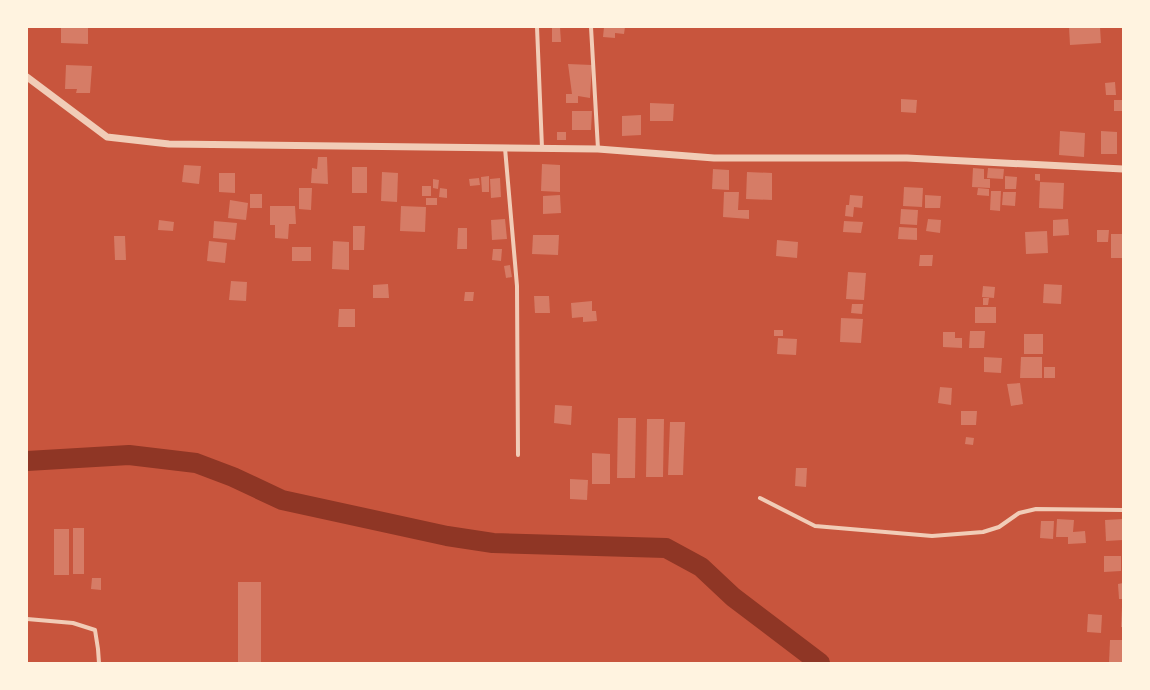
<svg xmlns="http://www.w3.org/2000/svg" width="1150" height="690" font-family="'Space Grotesk',sans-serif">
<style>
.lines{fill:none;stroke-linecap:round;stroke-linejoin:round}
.river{stroke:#8f3625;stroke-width:20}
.building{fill:#d67c66}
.minor{stroke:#f1ccb7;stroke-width:4}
.tertiary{stroke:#f1ccb7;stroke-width:7}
</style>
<rect width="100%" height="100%" fill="#c8553d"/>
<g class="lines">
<polyline class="river" points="27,461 129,455 196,463 233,477 282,500 447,536 493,543 666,548 701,567 733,597 820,663"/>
</g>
<g class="building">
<polygon points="61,27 88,27 88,44 61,43"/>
<polygon points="560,27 561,42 552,42 552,28"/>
<polygon points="604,27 625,27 624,34 615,33 615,38 603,37"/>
<polygon points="1069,27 1100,27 1101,43 1070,45"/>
<polygon points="568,64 592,65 590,98 578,96 578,103 566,103 566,94 572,94"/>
<polygon points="66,65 92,66 90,93 76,93 77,89 65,89"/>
<polygon points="1115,82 1116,95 1106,95 1105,83"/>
<polygon points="901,99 917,100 916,113 901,112"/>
<rect x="1114" y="100" width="9" height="11"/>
<polygon points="650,103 674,104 673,121 650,121"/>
<polygon points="572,111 592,111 591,130 572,130"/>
<polygon points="641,115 641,135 622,136 622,116"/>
<polygon points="1060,131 1085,133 1084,157 1059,155"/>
<polygon points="1101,131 1117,132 1117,154 1101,154"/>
<rect x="557" y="132" width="9" height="8"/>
<polygon points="318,157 327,157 328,184 311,183 312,168 317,169"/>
<polygon points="542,164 560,165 560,192 541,191"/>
<polygon points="184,165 201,166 199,184 182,182"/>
<rect x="352" y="167" width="15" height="26"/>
<polygon points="973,168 984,169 984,179 990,179 990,188 972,187"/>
<polygon points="988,168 1004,169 1003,179 987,178"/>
<polygon points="713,169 729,170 729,190 712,189"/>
<polygon points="382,172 398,173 397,202 381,201"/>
<polygon points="747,172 772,173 772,200 746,199"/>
<polygon points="219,173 235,173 235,193 219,192"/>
<polygon points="1035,174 1040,174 1040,181 1035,180"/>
<polygon points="489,176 489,192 482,192 481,177"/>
<polygon points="1005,176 1017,177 1016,189 1005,189"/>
<polygon points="479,178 480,185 470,186 469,179"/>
<polygon points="500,178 501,197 491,198 490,179"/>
<polygon points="433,179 439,180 438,189 433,188"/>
<polygon points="1040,182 1064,183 1063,209 1039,208"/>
<rect x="422" y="186" width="9" height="10"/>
<polygon points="904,187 923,188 922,207 903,206"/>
<polygon points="299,188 312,188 311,210 299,209"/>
<polygon points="440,188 447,189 447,198 439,197"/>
<polygon points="978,188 989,189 989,196 977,195"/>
<polygon points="991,191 1001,191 1000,211 990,210"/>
<polygon points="724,192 739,192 738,210 749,210 749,219 723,217"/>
<polygon points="1003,192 1016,192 1015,206 1002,205"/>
<rect x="250" y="194" width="12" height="14"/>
<polygon points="560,195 561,213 543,214 543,196"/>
<polygon points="850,195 863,196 862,208 854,207 853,217 845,216 846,205 849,205"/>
<polygon points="925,195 941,196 940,208 925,208"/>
<rect x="426" y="198" width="11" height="7"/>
<polygon points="230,200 248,203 246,220 228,218"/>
<polygon points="270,206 295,206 296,224 289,224 288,239 275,238 275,225 270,225"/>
<polygon points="401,206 426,207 425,232 400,231"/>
<polygon points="901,209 918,210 917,225 900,224"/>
<polygon points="505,219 507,239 492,240 491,220"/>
<polygon points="928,219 941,220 940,233 926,231"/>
<polygon points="1068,219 1069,235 1053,236 1053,220"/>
<polygon points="159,220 174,222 173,231 158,230"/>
<polygon points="214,221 237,223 235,240 213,238"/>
<polygon points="844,221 863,222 861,233 843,232"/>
<polygon points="353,226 365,226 364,250 353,250"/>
<polygon points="899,227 917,228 917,240 898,239"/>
<polygon points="458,228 467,228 467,249 457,249"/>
<polygon points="1097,230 1109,230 1108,242 1097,242"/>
<polygon points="1047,231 1048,253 1026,254 1025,232"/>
<rect x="1111" y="234" width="12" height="24"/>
<polygon points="533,235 559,235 558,255 532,254"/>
<polygon points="114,236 125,236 126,260 115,260"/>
<polygon points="777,240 798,242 797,258 776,256"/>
<polygon points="209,241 227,243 225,263 207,261"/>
<polygon points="333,241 349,242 349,270 332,269"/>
<rect x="292" y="247" width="19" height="14"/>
<polygon points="493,249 502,249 501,261 492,260"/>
<polygon points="920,255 933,255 932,266 919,266"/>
<polygon points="510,265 512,277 506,278 504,266"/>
<polygon points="848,272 866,273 864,300 846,299"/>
<polygon points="231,281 247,282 246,301 229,300"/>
<polygon points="388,284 389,298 373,298 373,285"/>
<polygon points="1044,284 1062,285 1061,304 1043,303"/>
<polygon points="983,286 995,287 994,298 982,297"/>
<polygon points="465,292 474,292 473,301 464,301"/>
<polygon points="534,296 549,296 550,313 535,313"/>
<polygon points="983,298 989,298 988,305 983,305"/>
<polygon points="592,301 592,311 596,311 597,321 583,322 583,317 572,318 571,303"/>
<polygon points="852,304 863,304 862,314 851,313"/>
<rect x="975" y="307" width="21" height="16"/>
<polygon points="339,309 355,309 355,327 338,327"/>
<polygon points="841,318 863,319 861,343 840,342"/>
<rect x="774" y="330" width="9" height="6"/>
<polygon points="970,331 985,331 984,348 969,348"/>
<polygon points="943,332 955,332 955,338 962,338 962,348 943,347"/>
<rect x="1024" y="334" width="19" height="20"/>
<polygon points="778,338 797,339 796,355 777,354"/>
<polygon points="984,357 1002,358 1001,373 984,372"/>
<polygon points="1021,357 1042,357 1042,378 1020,378"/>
<rect x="1044" y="367" width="11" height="11"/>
<polygon points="1020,383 1023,404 1011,406 1007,384"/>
<polygon points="940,387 952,388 951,405 938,403"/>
<polygon points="555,405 572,406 571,425 554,423"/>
<polygon points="961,411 977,411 976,425 961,425"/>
<polygon points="618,418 636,418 635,478 617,478"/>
<polygon points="647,419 664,419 663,477 646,477"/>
<polygon points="670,422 685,422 683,475 668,475"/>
<polygon points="966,437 974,438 973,445 965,444"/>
<polygon points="592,453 610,454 610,484 592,484"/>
<polygon points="796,468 807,468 806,487 795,486"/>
<polygon points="570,479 588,480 587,500 570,499"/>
<polygon points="1057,519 1074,520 1073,532 1085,531 1086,543 1068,544 1068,537 1056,537"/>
<polygon points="1123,519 1123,540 1106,541 1105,520"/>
<polygon points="1041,521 1054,521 1053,539 1040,538"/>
<rect x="73" y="528" width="11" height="46"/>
<rect x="54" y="529" width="15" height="46"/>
<polygon points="1104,556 1121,556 1121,571 1104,572"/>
<polygon points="92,578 101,578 101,590 91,589"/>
<rect x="238" y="582" width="23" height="81"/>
<polygon points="1123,583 1123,599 1119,599 1118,584"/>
<polygon points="1122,607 1123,607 1123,627 1121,627"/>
<polygon points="1088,614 1102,615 1101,633 1087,632"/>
<polygon points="1110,640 1123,640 1123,663 1109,663"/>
</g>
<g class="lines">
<g class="minor">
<polyline points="537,27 542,148"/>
<polyline points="591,27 598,149"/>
<polyline points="505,148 517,286 518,455"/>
<polyline points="760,498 815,526 932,536 983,532 999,527 1019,513 1036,509 1123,510"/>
<polyline points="27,619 73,623 95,630 98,649 99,663"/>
</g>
<polyline class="tertiary" points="27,77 107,137 169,144 598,149 714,158 907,158 1123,169"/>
</g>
<rect width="1150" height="690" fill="none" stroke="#fff3e0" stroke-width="56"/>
</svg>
